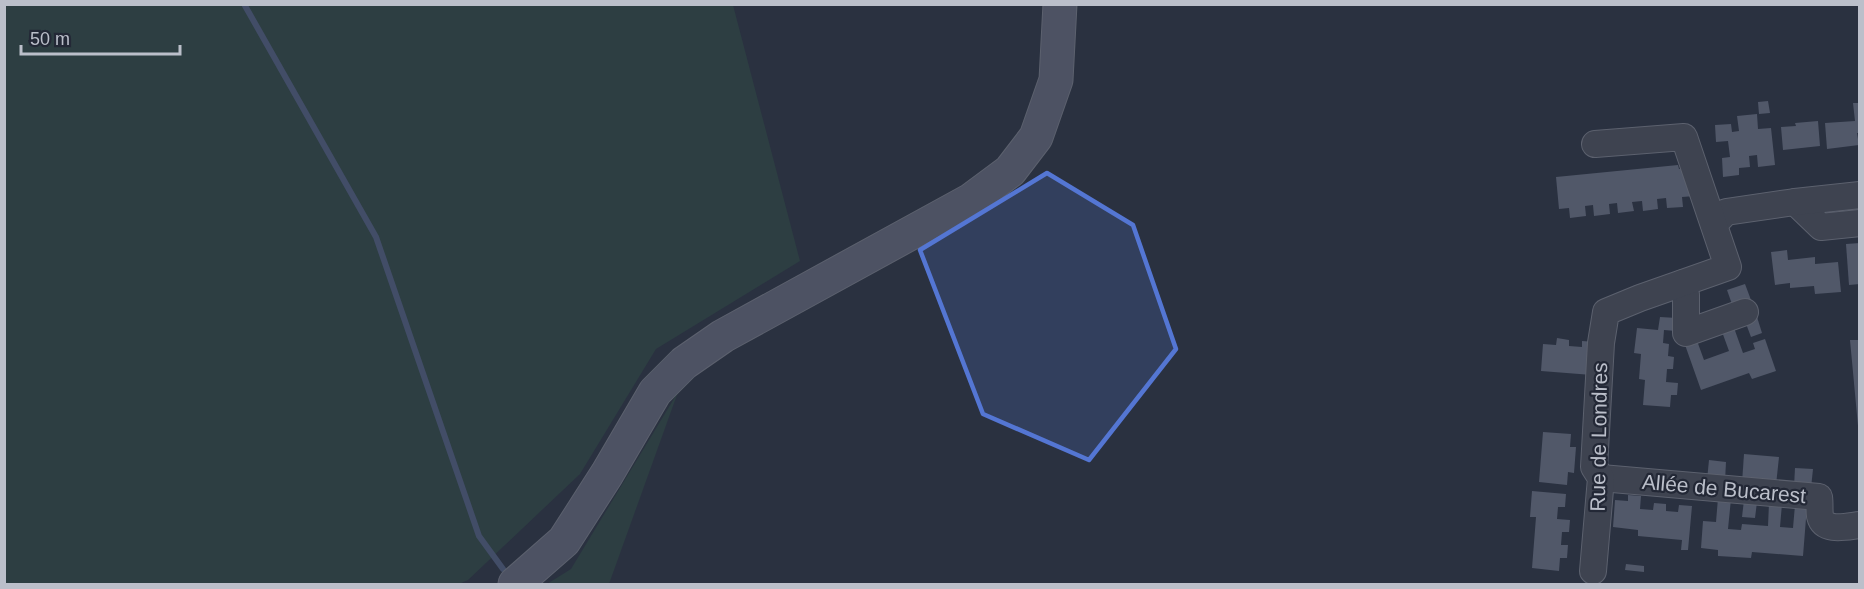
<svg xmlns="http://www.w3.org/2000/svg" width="1864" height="589" font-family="Helvetica,sans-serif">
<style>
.green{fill:#2d3e42}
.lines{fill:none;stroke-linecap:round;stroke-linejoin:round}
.stream{stroke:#424d67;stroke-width:6}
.building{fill:#515869}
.street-casing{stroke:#5c616e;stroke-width:28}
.secondary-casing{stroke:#5c616e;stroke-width:35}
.street{stroke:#3e4350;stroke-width:26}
.secondary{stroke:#4d5263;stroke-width:33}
.marked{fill:#5476d3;fill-opacity:0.2;stroke:#5476d3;stroke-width:4.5;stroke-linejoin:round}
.labels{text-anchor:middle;stroke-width:4.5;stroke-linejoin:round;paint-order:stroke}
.street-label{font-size:21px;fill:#bbbfca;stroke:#232836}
</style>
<rect width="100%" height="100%" fill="#2a3140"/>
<g class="green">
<polygon points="4,5 733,5 800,261 656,349 580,474 468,580 459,584 5,584"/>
<polygon points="678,392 609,584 547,584 571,569"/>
</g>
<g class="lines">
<polyline class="stream" points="244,4 376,237 479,536 503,569"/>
</g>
<g class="building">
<polygon points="1768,101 1770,113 1759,114 1758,102"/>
<polygon points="1853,103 1860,103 1860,133 1857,133 1859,145 1827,149 1825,123 1855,121"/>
<polygon points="1757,114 1758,129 1771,128 1775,165 1758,167 1757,155 1749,156 1750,167 1739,168 1739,175 1723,177 1722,158 1730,157 1728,141 1716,142 1715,125 1731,124 1732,132 1739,131 1737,116"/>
<polygon points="1818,121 1820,146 1783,150 1781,127 1796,126 1795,123"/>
<polygon points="1678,165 1679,169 1685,169 1695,196 1682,197 1683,207 1667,208 1666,198 1657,199 1658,209 1643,211 1642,201 1632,202 1634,211 1618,213 1617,203 1609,204 1610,214 1594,216 1593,205 1585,206 1586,216 1570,218 1569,208 1559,209 1556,177"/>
<polygon points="1860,243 1860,284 1849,285 1846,244"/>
<polygon points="1787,250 1788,260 1815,257 1815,264 1838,262 1841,292 1815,294 1814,286 1790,288 1790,283 1775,285 1771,252"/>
<polygon points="1745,284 1751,300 1733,307 1727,290"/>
<polygon points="1660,317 1677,318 1676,331 1664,330 1663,343 1669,344 1668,356 1674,357 1673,369 1667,369 1666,382 1678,383 1677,395 1671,395 1670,407 1643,405 1645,380 1639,379 1641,354 1634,353 1637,328 1658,330"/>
<polygon points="1757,317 1762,333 1751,337 1745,321"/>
<polygon points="1733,325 1743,353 1755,349 1753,343 1765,339 1776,371 1752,379 1749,373 1701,390 1684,342 1696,338 1704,360 1729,351 1721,329"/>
<polygon points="1557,338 1569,340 1569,346 1582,347 1582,341 1595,342 1592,375 1541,371 1543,344 1556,345"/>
<polygon points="1850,340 1860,340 1860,426 1858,426"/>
<polygon points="1543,432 1571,434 1570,447 1576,447 1574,473 1568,472 1567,485 1539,482"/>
<polygon points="1744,454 1779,457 1776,485 1742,483"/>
<polygon points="1709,460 1726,462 1725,481 1707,480"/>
<polygon points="1795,468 1813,469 1811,488 1794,487"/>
<polygon points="1532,491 1566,494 1565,507 1558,507 1557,519 1570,520 1569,532 1562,532 1561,545 1568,545 1567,558 1560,558 1559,571 1532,568 1536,517 1530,517"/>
<polygon points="1628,495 1641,496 1640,509 1653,510 1654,503 1666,504 1666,511 1678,512 1679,505 1692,506 1688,550 1681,550 1682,540 1638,536 1638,530 1613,527 1615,500 1628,501"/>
<polygon points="1718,498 1731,499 1728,529 1741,530 1742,524 1768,526 1769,503 1782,504 1780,527 1793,528 1795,505 1807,506 1803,556 1752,552 1751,558 1718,556 1718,550 1701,548 1703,521 1716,522"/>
<polygon points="1744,500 1757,502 1755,518 1742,517"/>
<polygon points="1626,564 1644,566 1644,572 1625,570"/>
</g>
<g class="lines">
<defs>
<g id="street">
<polyline points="1795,202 1821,227 1860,223"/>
<polyline points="1714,224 1726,212 1795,202 1860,195"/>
<polyline points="1683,283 1686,295 1686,333 1745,312"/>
<path d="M1601,478L1819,497C1820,503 1819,510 1820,516C1824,533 1848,526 1860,525"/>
<polyline points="1593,571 1601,478 1594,467 1601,343 1606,312 1640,298 1728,267 1684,137 1595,144"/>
</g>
<polyline id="secondary" points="515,584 564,541 607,474 655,392 684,363 723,336 971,200 1010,171 1036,137 1056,80 1060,4"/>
</defs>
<use href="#street" class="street-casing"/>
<use href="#secondary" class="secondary-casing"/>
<use href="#street" class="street"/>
<use href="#secondary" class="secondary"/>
</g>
<path class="marked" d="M1047,173L1133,225L1176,349L1089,460L983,414L920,250Z"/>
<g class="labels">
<g class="street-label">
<text transform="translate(1599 437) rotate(-89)" y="7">Rue de Londres</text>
<text transform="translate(1724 489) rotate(5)" y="7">Allée de Bucarest</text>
</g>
</g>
<rect width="1864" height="589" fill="none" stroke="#bbbfca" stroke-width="12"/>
<path d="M21 45v9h159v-9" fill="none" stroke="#bbbfca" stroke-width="3"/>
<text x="30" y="45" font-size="18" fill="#bbbfca" stroke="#232836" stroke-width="4.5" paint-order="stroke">50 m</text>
</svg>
